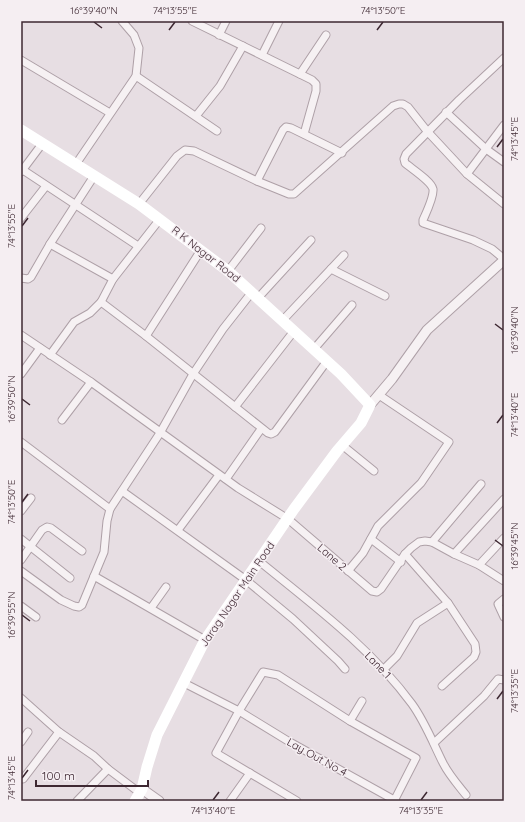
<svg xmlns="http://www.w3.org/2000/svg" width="525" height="822" font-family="Quicksand,sans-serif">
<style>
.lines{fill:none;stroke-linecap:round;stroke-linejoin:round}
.minor-casing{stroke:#aea0a7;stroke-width:9}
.tertiary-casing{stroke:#aea0a7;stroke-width:11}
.minor{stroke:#f6f1f3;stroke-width:7}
.tertiary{stroke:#f6f1f3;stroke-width:9}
.secondary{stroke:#fff;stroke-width:11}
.ticks{fill:none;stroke:#3e2832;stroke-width:1.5}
.labels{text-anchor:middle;stroke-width:3;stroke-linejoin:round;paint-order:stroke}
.street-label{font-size:11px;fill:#3e2832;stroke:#f5eef2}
.neatline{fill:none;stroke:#3e2832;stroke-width:1.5}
.ticks-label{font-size:10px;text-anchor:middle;fill:#3e2832}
</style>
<rect width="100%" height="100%" fill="#e7dee3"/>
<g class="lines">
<defs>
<g id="minor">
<polyline points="192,21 312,80 316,84 316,91 304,134"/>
<polyline points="219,35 226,21"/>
<polyline points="262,55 279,21"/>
<path d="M504,58L459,100L406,154L404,159L405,163C412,169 431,181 433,189C434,197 426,213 423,220V223L473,240L492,249L504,259"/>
<polyline points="21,60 110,113"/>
<polyline points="300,74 326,35"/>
<polyline points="136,76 217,131"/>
<polyline points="446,112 486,149 504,162"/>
<polyline points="196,116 220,86 243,46"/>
<polyline points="76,164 136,76 139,48 134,35 122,21"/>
<polyline points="23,170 138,246"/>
<polyline points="21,172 42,144"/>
<polyline points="467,174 504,125"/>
<polyline points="94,176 50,244 113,279"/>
<polyline points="257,181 283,130 286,127 291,128 342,153"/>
<polyline points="139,204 177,156 185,150 194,151 257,181 289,194 294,194 393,106 399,104 403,104 408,107 427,131 467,174 504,204"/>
<polyline points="21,218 46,186"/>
<polyline points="160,219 113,279 101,302 146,336 268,433 271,434 275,432 327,361"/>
<polyline points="331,269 385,296"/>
<polyline points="228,271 261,228"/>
<polyline points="21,278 28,279 31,277 50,244"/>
<polyline points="258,298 311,240"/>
<polyline points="282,321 344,255"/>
<polyline points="21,335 91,382 238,488 288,519 372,591 377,592 381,589 405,554 411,548 419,542 425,541 432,542 454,554 479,565 504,538"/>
<polyline points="146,336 201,250"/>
<polyline points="314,349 352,305"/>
<polyline points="50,355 74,322 90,313 101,302"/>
<polyline points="21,374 40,348"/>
<polyline points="235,407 294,331"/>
<polyline points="62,420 91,382"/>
<polyline points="21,442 110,509 160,433 193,374 223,329 252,292"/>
<polyline points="342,445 374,471"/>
<polyline points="226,479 261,429"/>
<polyline points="122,491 246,580 293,619 338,661 345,669"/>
<polyline points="21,511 31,498"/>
<polyline points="178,530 219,475"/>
<polyline points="21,539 70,578"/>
<polyline points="371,539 401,562"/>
<polyline points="432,542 481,484"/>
<polyline points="405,554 448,603 475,644 476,652 474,657 442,686"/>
<polyline points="454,554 504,499"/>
<polyline points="21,560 42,530 47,527 51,528 82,551"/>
<path d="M259,561C313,605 370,647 412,704C425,722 433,743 443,763C449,775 458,785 466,795"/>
<polyline points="479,565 504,581"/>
<polyline points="21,571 61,600 74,606 79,607 82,605 104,552 107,521 110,509"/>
<polyline points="348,571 363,553 378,526 421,483 449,442 379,395"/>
<polyline points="94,576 205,640"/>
<polyline points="504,599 498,604 504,617"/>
<polyline points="21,606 36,617"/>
<polyline points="151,608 166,587"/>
<polyline points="384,669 397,656 417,623 448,603"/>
<polyline points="184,683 239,711 263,672 278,675 350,721 416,758 394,801"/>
<polyline points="21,698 59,732 94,756 108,769 140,793"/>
<polyline points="350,721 362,701"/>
<polyline points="21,742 28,732"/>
<polyline points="434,743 484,696 498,679 504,680"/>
<polyline points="21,779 23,779 59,732"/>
<polyline points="77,801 108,769"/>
<polyline points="230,801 250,773"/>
<polyline points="297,801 216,753 239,711 288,741 396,801"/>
</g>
<g id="tertiary">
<polyline points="370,405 392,379 427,330 504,260"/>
<polyline points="142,789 159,801"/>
</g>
</defs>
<use href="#minor" class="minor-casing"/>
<use href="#tertiary" class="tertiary-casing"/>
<use href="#minor" class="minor"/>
<use href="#tertiary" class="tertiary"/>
<polyline class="secondary" points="21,130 139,204 228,271 341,374 370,405 361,423 337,451 294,509 205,640 157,735 147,767 142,789 135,801"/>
</g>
<path class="ticks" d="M94,22L102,28M169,30L175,22M377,30L383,22M497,147L503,139M22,226L28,218M495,324L503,330M22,399L30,405M497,423L503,415M22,502L28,494M495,540L503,546M22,615L30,621M497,699L503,691M22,778L28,770M213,800L219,792M421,800L427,792"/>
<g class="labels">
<g class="street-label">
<text transform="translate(206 254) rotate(38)" y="4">R K Nagar Road</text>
<text transform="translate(332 557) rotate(41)" y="4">Lane 2</text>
<text transform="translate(237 594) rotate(-56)" y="4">Jarag Nagar Main Road</text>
<text transform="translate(378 665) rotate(46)" y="4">Lane 1</text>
<text transform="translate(317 757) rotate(29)" y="4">Lay Out No 4</text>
</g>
</g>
<rect width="525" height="822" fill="none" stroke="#f5eef2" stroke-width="44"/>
<path d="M36 780v6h112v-6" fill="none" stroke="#3e2832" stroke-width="2"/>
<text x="42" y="780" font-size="12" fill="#3e2832" stroke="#f5eef2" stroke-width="3" paint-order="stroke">100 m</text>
<rect x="22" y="22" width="481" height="778" class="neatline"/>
<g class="ticks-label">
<text x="94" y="14">16°39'40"N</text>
<text x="175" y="14">74°13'55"E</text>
<text x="383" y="14">74°13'50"E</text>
<text transform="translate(514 139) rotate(-90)" y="4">74°13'45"E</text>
<text transform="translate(11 226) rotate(-90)" y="4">74°13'55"E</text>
<text transform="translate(514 330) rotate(-90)" y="4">16°39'40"N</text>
<text transform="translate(11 399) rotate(-90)" y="4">16°39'50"N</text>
<text transform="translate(514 415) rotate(-90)" y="4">74°13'40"E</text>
<text transform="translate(11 502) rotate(-90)" y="4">74°13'50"E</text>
<text transform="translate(514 546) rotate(-90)" y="4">16°39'45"N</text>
<text transform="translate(11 615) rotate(-90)" y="4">16°39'55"N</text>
<text transform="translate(514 691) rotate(-90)" y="4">74°13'35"E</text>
<text transform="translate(11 778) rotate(-90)" y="4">74°13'45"E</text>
<text x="213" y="814">74°13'40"E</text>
<text x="421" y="814">74°13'35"E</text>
</g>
</svg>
